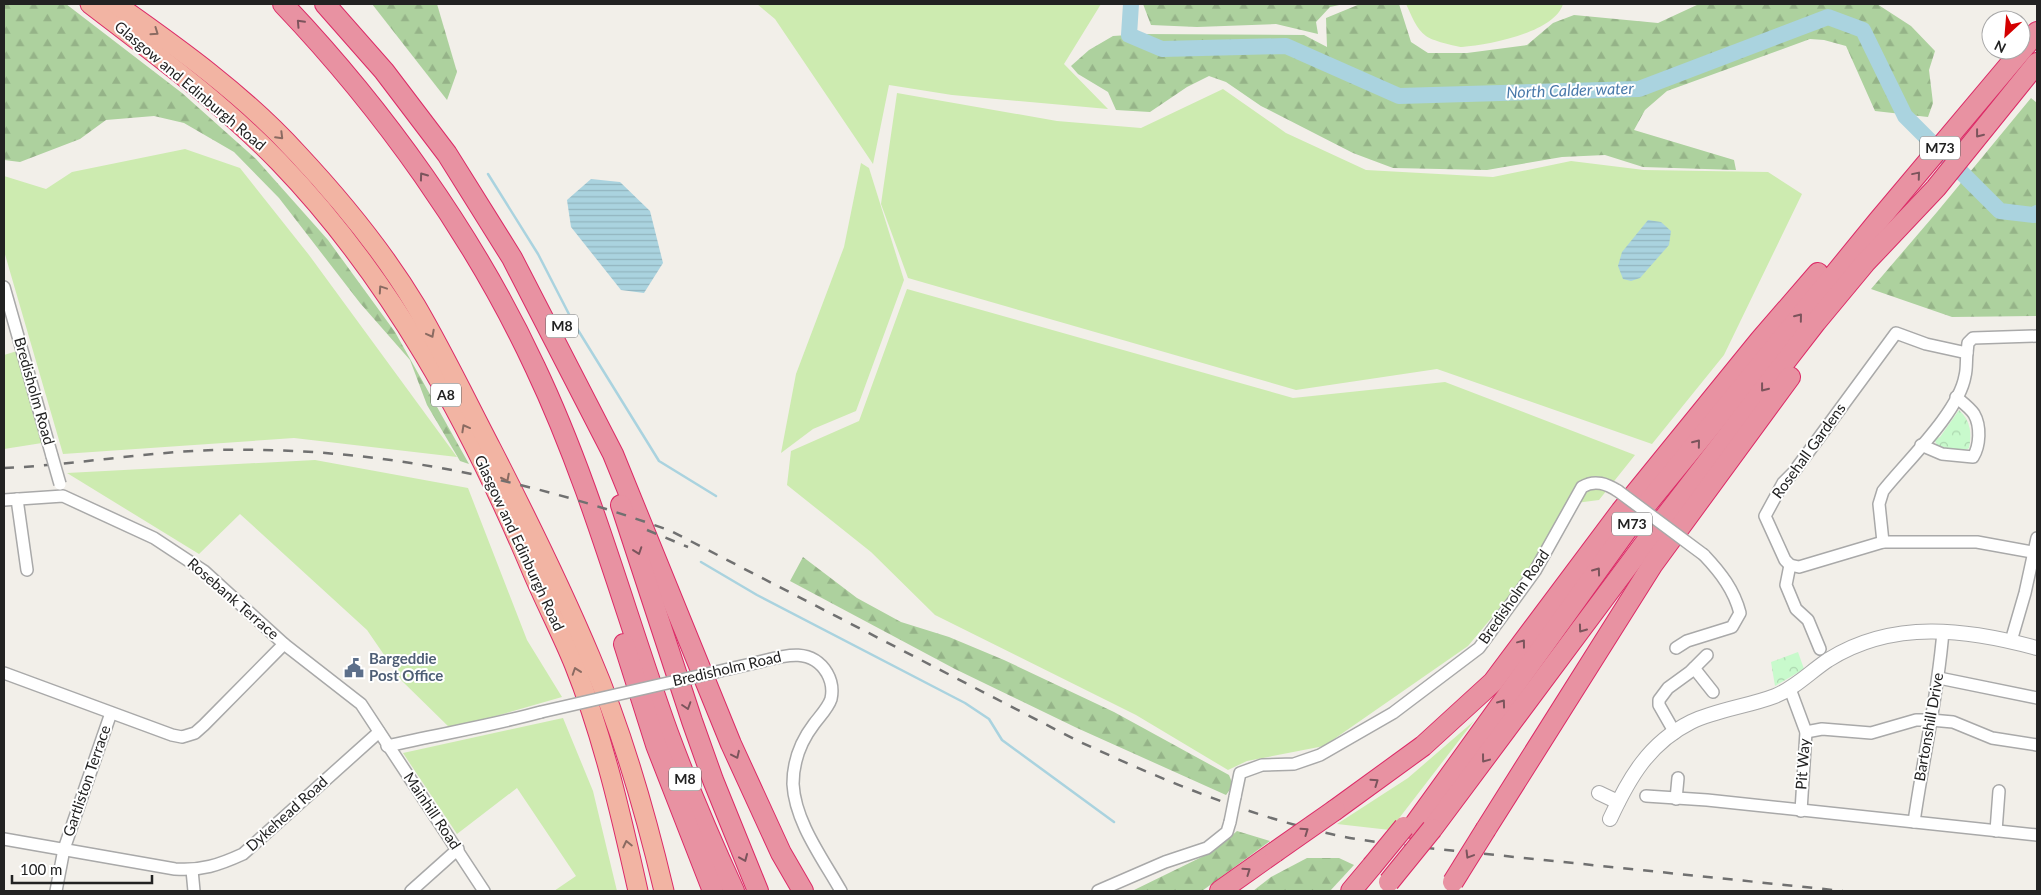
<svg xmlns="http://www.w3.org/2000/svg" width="2041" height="895" font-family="Lato,sans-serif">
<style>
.grass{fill:#cdebb0}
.forest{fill:url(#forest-firs)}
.park{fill:url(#park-crowns)}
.water{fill:url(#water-rules)}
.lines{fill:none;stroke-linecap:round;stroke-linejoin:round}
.stream{stroke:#aad3df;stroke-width:2.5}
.river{stroke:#aad3df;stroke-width:16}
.minor-casing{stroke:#a9a9a9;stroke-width:14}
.tertiary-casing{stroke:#a9a9a9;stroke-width:16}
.trunk-casing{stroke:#dc2a67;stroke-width:21}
.motorway-casing{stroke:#dc2a67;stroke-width:22}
.minor{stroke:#fff;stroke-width:11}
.tertiary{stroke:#fff;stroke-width:14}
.trunk{stroke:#f2b4a3;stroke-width:19}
.motorway{stroke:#e892a2;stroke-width:20}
.rail{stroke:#707070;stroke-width:2.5;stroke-dasharray:10 10;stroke-linecap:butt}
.minor-bridge-casing{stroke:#a9a9a9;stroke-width:14;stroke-linecap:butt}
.motorway-bridge-casing{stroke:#dc2a67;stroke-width:22;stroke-linecap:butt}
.minor-bridge{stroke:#fff;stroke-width:11}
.motorway-bridge{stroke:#e892a2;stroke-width:20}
.oneway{stroke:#7b545c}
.oneway2{stroke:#8a6b62}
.labels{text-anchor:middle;stroke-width:4;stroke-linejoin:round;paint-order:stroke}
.shield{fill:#fff;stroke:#646464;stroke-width:1}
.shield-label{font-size:14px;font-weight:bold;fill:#222}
.street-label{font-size:15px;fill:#222;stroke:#fff}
.service-label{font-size:15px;font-weight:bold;fill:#4e5e75;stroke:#fff;text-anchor:start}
.water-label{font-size:16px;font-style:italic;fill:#4a7aab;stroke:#fff}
</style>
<defs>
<pattern id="forest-firs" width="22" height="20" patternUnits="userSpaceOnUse" patternTransform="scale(1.25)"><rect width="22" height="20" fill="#add19e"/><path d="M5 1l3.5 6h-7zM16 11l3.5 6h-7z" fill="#95b388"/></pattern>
<pattern id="park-crowns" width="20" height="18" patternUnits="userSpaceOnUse" patternTransform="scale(1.25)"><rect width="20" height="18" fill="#c8facc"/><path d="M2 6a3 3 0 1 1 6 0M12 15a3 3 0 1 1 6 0" fill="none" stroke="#acd6af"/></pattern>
<pattern id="water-rules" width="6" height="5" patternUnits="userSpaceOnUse" patternTransform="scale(1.25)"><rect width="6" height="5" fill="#aad3df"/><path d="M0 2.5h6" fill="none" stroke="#92b5bf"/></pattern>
</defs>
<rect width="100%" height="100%" fill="#f2efe9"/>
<g class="grass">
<polygon points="757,4 1101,4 1064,64 1108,109 952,95 889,85 873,164 775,19"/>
<path d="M1406,4H1563C1555,32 1490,45 1462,47C1457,47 1430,40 1426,36C1416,29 1411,14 1406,4Z"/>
<polygon points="1223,89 1286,133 1366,170 1493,177 1571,161 1644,170 1768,172 1802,194 1724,355 1652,444 1437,369 1296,390 908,278 881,204 897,93 1057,121 1141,128"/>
<polygon points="185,149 240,168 309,255 457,457 294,438 63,454 4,251 4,176 46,189 72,172"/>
<polygon points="861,163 869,168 904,280 856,411 813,429 781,453 796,374 844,247"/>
<polygon points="907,289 1293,398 1445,382 1635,455 1599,500 1568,504 1534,567 1468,646 1324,746 1247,761 1228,770 1136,715 935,615 871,552 787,485 791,451 859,421"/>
<polygon points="17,351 42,443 4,449 4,355"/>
<polygon points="315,460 468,488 527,640 562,697 451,729 402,681 367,630 240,514 199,554 67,473"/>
<polygon points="563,718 593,791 617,891 554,891 576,876 517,788 457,834 403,753"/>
<polygon points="1474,721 1390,830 1337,824 1408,778"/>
</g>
<g class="forest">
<polygon points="4,4 66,4 182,93 256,159 328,240 395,332 469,464 460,461 427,405 410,360 360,303 279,198 234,152 184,123 154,116 106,120 80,139 20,162 4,160"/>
<polygon points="372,4 437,4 457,72 447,100"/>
<polygon points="1143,4 1344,4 1330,7 1316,22 1318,34 1276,24 1197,27 1151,25"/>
<polygon points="1360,4 1399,4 1411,42 1428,53 1467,53 1527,45 1553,23 1574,15 1658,23 1699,4 1877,4 1911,26 1935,51 1929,70 1933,103 1928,117 1875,111 1846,46 1824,40 1810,39 1667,91 1645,110 1634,130 1734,160 1736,170 1643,167 1605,155 1562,157 1487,170 1393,168 1353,153 1261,106 1226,82 1209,76 1187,87 1150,112 1116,110 1108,92 1078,74 1071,66 1089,50 1113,36 1143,34 1304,35 1327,47 1326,18"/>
<polygon points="2031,98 2037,103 2037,316 1952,317 1871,289 1937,212"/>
<polygon points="803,557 857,598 901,622 949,637 1004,660 1114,712 1229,775 1233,785 1226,795 1077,728 955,669 790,581"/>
<polygon points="1237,831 1270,841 1202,891 1132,891 1214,851"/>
<polygon points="1307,858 1339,858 1354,865 1330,891 1253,891 1271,877"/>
</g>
<g class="park">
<path d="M1959,410C1971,421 1972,434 1969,448C1960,454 1946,448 1937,445L1934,439L1940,437Z"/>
<polygon points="1798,652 1804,669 1775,686 1771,662"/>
</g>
<g class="water">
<polygon points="591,179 620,182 650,211 663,263 644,293 621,290 571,227 567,200"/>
<polygon points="1648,220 1661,222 1671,231 1669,245 1640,278 1631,281 1623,279 1618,266 1622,252"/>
</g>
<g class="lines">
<g class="stream">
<polyline points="488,174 538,254 573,322 659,461 716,496"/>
<polyline points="701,562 757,595 965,703 989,719 1002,740 1114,822"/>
</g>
<polyline class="river" points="1131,4 1129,35 1162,49 1286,46 1399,96 1639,89 1828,17 1863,30 1905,116 2000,211 2034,215 2037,213"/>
<defs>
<g id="minor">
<polyline points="4,287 52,456"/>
<polyline points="2037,336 1973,338 1968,343 1967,353 1926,344 1896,333 1793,473 1783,483 1765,516 1785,560 1790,565 1799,567 1883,542 1977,542 2037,553"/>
<path d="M1921,445L1942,454L1973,457C1980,446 1981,426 1974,414C1970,408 1962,402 1956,397"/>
<polyline points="17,499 27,570"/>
<polyline points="4,500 63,496 154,538 204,571 284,644 361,704 484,891"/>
<path d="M1883,542L1879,504L1883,491C1906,462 1959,412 1965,376C1967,369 1966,360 1967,353"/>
<polyline points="1790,565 1786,585 1796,609 1808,620 1820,649"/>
<polyline points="2011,641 2025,593 2037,538"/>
<path d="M1676,648L1687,641L1732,627L1740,613C1734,590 1721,573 1704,555"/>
<path d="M755,663C780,657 810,645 827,673C831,680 833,690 831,699C828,708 820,716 814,724C801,741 793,762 793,784C795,822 823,859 841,891"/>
<polyline points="1694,668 1713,692"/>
<polyline points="4,673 172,735 182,737 195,733 204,725 284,644"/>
<polyline points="1939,678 2037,698"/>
<polyline points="1790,689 1806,732 1801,811"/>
<polyline points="1806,732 1822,729 1871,733 1916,720 1931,720 1953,722 1992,738 2037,745"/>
<polyline points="1675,733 1659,705 1659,700 1668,688 1690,672 1707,655"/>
<path d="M387,746C439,734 490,726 541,712"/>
<polyline points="1646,796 1707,800 2037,835"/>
<path d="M1235,797L1240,773L1262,765L1294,764L1320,755L1393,713L1479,648L1535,571L1582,487C1595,479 1607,484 1618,491"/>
<polyline points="1676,799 1678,778"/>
<path d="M1914,822C1923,758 1938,696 1943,631"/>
<polyline points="1996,831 1999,791"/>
<path d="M4,839L175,869C201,871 219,865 243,854L379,732"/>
<polyline points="192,870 194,891"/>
<polyline points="56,891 64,849 111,713"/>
<polyline points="411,891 458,849"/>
<polyline points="1098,891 1165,862 1207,848 1227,832 1230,822"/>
</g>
<g id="tertiary">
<polyline points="1599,793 1618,802"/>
<path d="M1610,819C1629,778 1649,743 1691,722C1716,710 1749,706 1775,696C1795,688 1810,672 1828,660C1893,619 1967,629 2037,648"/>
</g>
<g id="trunk">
<path d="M90,4C155,54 222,103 279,162C391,278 470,424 532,571C545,602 561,632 574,664C603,736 621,815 638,891"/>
<path d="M116,4C180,49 244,95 297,153C341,200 383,251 416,306C443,352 466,400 491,448C526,516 560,585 590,656C621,728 646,815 664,891"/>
</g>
<g id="motorway">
<path d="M283,4C383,109 474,236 535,367C591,485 624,611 668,733C688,787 710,839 734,891"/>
<polyline points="325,4 384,71 447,154 512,258 613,454 731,744 781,853 803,891"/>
<polyline points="621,505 692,721 713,780 758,891"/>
<polyline points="624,644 656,745 713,891"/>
<polyline points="1335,810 1423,746 1493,682 1621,511 1760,340 1818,273"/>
<polyline points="1412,828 1634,520 1878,221 2037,32"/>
<polyline points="1432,829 1651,535 1816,322 1865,263 1936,188 2037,63"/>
<polyline points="1486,829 1653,564 1790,377"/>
<polyline points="1220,891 1275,852"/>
<polyline points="1351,891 1372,866"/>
</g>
</defs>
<use href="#minor" class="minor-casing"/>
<use href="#tertiary" class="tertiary-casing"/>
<use href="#trunk" class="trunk-casing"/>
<use href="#motorway" class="motorway-casing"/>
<use href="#minor" class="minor"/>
<use href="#tertiary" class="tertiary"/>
<use href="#trunk" class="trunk"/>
<use href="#motorway" class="motorway"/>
<g class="rail">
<path d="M4,468C74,465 145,452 215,450C371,446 525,478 671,531L1076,740C1158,778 1243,814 1331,834C1353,839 1376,842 1399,845L1843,891"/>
<polyline points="647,530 688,547"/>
</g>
<defs>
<g id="minor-bridge">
<polyline points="52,456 60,484"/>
<polyline points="1618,491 1704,555"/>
<polyline points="541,712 755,663"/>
<polyline points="1230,822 1235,797"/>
</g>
<g id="motorway-bridge">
<polyline points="1275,852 1335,810"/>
<polyline points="1372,866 1404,827"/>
<polyline points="1389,882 1432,829"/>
<polyline points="1453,882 1486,829"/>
</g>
</defs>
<use href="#minor-bridge" class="minor-bridge-casing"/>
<use href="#motorway-bridge" class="motorway-bridge-casing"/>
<use href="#minor-bridge" class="minor-bridge"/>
<use href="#motorway-bridge" class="motorway-bridge"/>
</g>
<defs><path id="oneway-chevron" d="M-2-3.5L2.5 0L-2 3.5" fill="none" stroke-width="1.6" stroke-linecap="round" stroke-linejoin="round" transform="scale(1.25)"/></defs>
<g class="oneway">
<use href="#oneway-chevron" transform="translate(300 23) rotate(-133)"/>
<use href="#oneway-chevron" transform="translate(1979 134) rotate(128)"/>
<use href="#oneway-chevron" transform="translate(1917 175) rotate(-50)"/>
<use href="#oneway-chevron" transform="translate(423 176) rotate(-126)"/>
<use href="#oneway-chevron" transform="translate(1799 317) rotate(-51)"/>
<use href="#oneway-chevron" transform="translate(1764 388) rotate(128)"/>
<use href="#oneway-chevron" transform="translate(1697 443) rotate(-51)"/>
<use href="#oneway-chevron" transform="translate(638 551) rotate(71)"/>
<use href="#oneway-chevron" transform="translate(1597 571) rotate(-54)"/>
<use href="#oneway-chevron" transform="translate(1582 629) rotate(126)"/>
<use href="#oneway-chevron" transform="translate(1522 643) rotate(-53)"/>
<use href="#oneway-chevron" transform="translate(1502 703) rotate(-54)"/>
<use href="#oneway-chevron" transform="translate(687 706) rotate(72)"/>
<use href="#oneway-chevron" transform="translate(736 755) rotate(65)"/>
<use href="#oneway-chevron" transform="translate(1485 759) rotate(127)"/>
<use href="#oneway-chevron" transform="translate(1375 782) rotate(-35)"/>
<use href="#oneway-chevron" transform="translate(1305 831) rotate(-35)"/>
<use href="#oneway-chevron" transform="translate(1469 855) rotate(121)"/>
<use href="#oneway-chevron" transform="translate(744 858) rotate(67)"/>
<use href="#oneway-chevron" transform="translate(1247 871) rotate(-35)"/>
</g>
<g class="oneway2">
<use href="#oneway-chevron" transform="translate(155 32) rotate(35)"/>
<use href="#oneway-chevron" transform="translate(280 136) rotate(45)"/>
<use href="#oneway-chevron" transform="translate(382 289) rotate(-124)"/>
<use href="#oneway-chevron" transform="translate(431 334) rotate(62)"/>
<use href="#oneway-chevron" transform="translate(465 428) rotate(-119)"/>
<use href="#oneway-chevron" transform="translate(506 478) rotate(63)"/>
<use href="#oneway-chevron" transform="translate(576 671) rotate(-109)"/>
<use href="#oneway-chevron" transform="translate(627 844) rotate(-103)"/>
</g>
<defs>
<symbol id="civic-bare" viewBox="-9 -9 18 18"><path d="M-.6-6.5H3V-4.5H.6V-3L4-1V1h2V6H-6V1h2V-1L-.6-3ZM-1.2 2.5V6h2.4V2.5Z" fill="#5c6f8a" stroke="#fff" stroke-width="2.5" paint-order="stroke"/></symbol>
</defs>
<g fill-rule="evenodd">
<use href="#civic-bare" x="340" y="654" width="28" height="28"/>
</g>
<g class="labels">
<g class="shield">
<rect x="1920" y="136.5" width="40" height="23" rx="4"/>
<rect x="546" y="314.5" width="32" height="23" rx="4"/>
<rect x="431" y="383.5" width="30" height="23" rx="4"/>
<rect x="1612" y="512.5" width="40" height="23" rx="4"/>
<rect x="669" y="767.5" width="32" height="23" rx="4"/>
</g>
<g class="shield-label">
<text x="1940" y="153">M73</text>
<text x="562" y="331">M8</text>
<text x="446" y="400">A8</text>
<text x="1632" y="529">M73</text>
<text x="685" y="784">M8</text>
</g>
<g class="street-label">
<text transform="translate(190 86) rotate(40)" y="5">Glasgow and Edinburgh Road</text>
<text transform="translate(34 391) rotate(74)" y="5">Bredisholm Road</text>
<text transform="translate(1809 451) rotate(-54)" y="5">Rosehall Gardens</text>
<text transform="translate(519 543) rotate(65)" y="5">Glasgow and Edinburgh Road</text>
<text transform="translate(1514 597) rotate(-55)" y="5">Bredisholm Road</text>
<text transform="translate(233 599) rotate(41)" y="5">Rosebank Terrace</text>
<text transform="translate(727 669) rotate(-13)" y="5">Bredisholm Road</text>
<text transform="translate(1929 727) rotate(-80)" y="5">Bartonshill Drive</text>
<text transform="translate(1803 764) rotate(-86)" y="5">Pit Way</text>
<text transform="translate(87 781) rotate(-71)" y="5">Gartliston Terrace</text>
<text transform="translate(432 811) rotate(56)" y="5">Mainhill Road</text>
<text transform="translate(287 814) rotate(-42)" y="5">Dykehead Road</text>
</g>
<g class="service-label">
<text x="369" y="664">Bargeddie<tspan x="369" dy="17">Post Office</tspan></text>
</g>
<g class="water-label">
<text transform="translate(1570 90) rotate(-2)" y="6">North Calder water</text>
</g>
</g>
<rect width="2041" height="895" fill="none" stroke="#222222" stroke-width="10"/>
<g transform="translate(2006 35) rotate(206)"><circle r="24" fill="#ffffff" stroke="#a7a7a7"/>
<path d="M0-4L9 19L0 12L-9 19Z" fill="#d40000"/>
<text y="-8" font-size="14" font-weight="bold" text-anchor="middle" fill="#222222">N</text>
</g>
<path d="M12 875v8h140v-8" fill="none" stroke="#222222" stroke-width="2.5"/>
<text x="20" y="875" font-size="15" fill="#222222" stroke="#ffffff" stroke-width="4" paint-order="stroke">100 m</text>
</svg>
